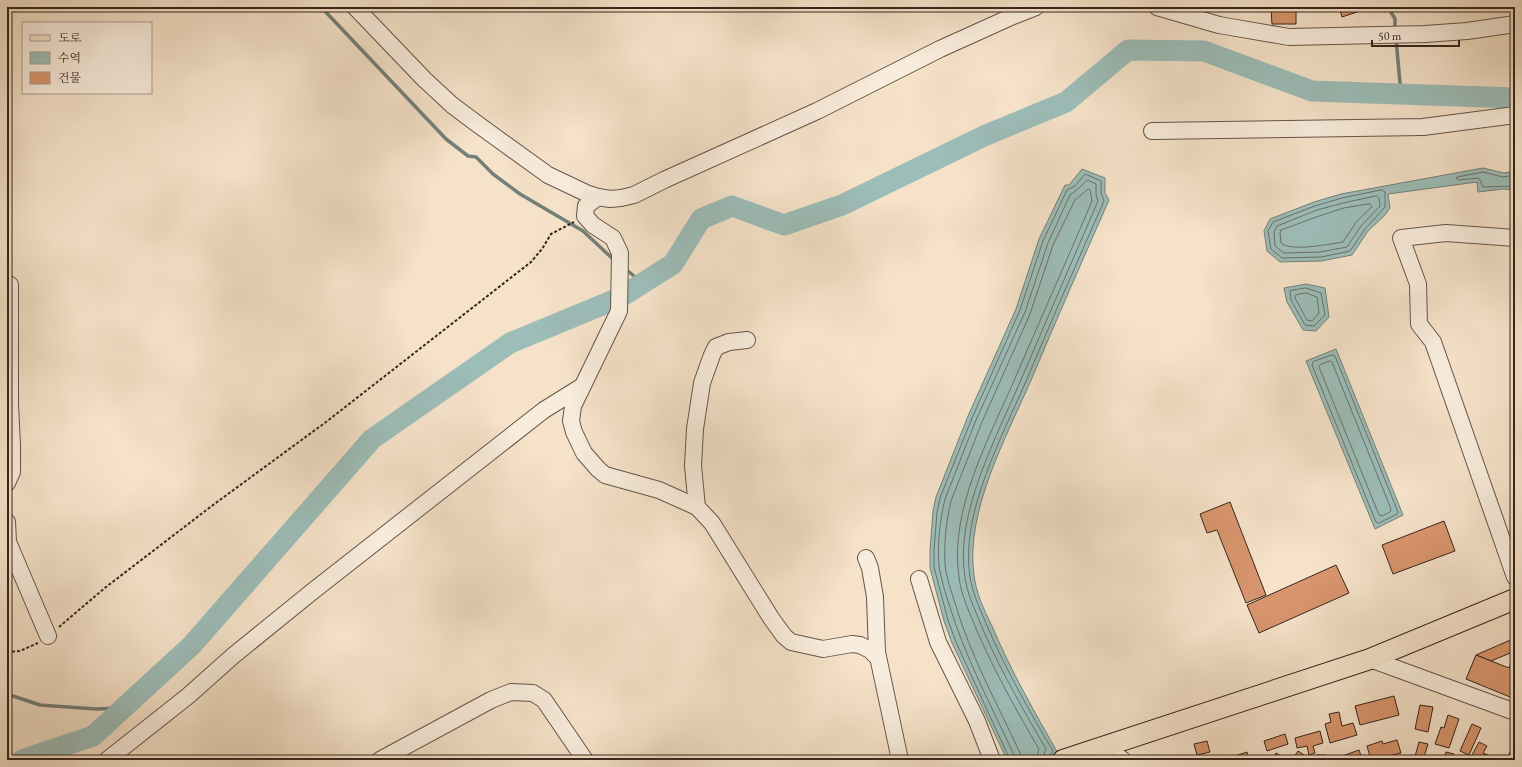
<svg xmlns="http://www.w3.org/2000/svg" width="1522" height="767" font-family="'EB Garamond','Noto Serif KR',serif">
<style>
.water{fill:#9cbdb8;stroke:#74807a}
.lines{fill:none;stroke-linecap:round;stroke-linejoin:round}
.shore{stroke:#6a716b;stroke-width:1}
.stream{stroke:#74807a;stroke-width:3.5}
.river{stroke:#9cbdb8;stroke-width:21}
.building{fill:#d9966e;stroke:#37251e}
.minor-casing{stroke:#665449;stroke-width:18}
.major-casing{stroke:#37251e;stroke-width:22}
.path{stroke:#37251e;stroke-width:2;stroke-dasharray:3 2;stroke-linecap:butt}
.minor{stroke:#f8ecdc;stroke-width:16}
.major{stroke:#f5e2c9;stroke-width:20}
</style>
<rect width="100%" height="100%" fill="#f5e2c9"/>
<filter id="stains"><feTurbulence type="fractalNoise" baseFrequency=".005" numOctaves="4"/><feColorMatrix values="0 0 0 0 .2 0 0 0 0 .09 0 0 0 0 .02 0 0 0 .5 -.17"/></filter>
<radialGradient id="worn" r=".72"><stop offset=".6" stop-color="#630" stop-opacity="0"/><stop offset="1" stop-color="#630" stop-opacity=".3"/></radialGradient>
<g class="water">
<polygon points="1483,168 1504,173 1515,171 1515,190 1503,189 1478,192 1477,182 1388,194 1390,208 1385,215 1368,231 1352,255 1321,261 1280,262 1267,251 1264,231 1270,219 1314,202 1341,194"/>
<path d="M1082,169L1105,178V193L1109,200C1083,259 1057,318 1032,378C1007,436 965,511 974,575C976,593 984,610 992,626C1011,671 1035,713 1059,755L1048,760H1007L952,643L944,621L930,568V551L933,511L936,497L968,416L1016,309L1039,239L1065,185H1069Z"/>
<polygon points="1306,284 1325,288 1329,317 1316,331 1303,330 1287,302 1284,288"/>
<polygon points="1336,349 1403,515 1375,529 1306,361"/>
</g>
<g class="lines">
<g class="shore">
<polyline points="1515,175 1503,177 1483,172 1457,177 1456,178 1458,180 1478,178 1480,180 1483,187 1515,186"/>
<polygon points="1382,190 1385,192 1385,207 1365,229 1350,251 1321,257 1282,258 1271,249 1268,231 1273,222 1315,206 1342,198"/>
<polygon points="1377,196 1379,198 1380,206 1361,226 1347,247 1320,252 1284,253 1275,246 1274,232 1277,226 1317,210 1343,203"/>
<path d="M1370,204L1372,207L1357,221L1343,242C1330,244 1291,252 1281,243L1280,233L1281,230L1319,216L1344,208Z"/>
<polygon points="1306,288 1321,293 1325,315 1314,326 1305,325 1291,300 1290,291"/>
<polygon points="1306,293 1317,297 1319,313 1312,321 1307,320 1295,298 1296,295"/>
<polygon points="1332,355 1335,356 1398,512 1397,514 1379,523 1376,522 1312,365 1313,362"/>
<polygon points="1330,361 1332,362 1391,509 1390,512 1382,516 1379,515 1319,367 1320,365"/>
<path d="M1010,760L956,642L948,620L934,567V551L937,512L940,498L972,418L1020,310L1043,241L1067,190L1075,186L1085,174L1101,181V193L1104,201C1078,260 1052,319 1027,379C1002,437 960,513 970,577C973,595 981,611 988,628C1007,671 1029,711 1053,751L1052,753L1048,757L1047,760"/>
<path d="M1015,760L1014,755C991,705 965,657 949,604C945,592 941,579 939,566C937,544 940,520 945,499L976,420L1025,312L1048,243L1070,195L1078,189L1087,180L1096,184V194L1098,201C1073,259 1048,317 1023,375C998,435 954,513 965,578C968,597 977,614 984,632C1002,673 1024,711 1046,749L1042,760"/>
<path d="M1021,760L1020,753C997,703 970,655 955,603C951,590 946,577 945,564C944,543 946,521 951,501L982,422L1030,314L1053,245L1075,200L1088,189L1090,190L1092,201C1067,260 1041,318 1016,376C990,437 949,509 959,577C961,596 970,613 977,631C995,672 1016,710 1039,749L1036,760"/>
</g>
<g class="stream">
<polyline points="321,7 446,139 468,156 476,157 493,174 520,194 583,231 614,260"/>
<polyline points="1388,7 1395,19 1395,29"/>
<polyline points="1396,39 1401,94"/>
<polyline points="624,268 643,283"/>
<polyline points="7,694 40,705 96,709 123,708"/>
</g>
<polyline class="river" points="22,760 93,736 192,645 372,439 510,343 619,298 673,264 701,219 732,206 784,225 842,205 984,136 1066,102 1128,50 1204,51 1312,91 1515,98"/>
</g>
<g class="building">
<polygon points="1339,7 1365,7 1366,9 1342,17"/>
<polygon points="1296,8 1296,24 1272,24 1271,9"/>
<polygon points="1230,502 1266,595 1246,603 1217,530 1207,533 1200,514"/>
<polygon points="1444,521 1455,551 1393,574 1382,545"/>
<polygon points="1336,565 1349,593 1259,633 1247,605"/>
<polygon points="1515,638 1515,651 1491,661 1476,655"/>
<polygon points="1515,652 1515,699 1466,679 1476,655 1509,668"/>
<polygon points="1394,696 1399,715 1360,725 1355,706"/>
<polygon points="1420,705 1433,707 1428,732 1415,729"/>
<polygon points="1339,712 1342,726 1353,723 1357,735 1330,743 1325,724 1331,722 1329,714"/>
<polygon points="1448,715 1459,719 1449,748 1435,744 1441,727 1444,728"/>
<polygon points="1472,724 1481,728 1469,755 1460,751"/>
<polygon points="1320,731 1323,743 1313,746 1315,753 1309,755 1307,746 1297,748 1295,738"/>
<polygon points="1285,734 1288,744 1267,751 1264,741"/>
<polygon points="1515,739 1515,760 1507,760"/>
<polygon points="1397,740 1401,753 1371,760 1367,746 1382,741 1383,744"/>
<polygon points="1207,741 1210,752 1197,755 1194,744"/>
<polygon points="1419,742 1428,744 1423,760 1414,760"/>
<polygon points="1479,742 1487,746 1483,753 1488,755 1485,760 1476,760 1471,757"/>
<polygon points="1359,750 1362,759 1335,760 1334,759"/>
<polygon points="1298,751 1307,757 1304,760 1292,760"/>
<polygon points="1247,752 1249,760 1223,760"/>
<polygon points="1446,752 1454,754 1452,760 1443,760"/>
<polygon points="1276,753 1288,760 1272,760"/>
<polygon points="1316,755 1326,755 1325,760 1316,760"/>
</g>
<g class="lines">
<defs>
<g id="minor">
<polyline points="355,7 424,79 452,105 476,123 548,175 586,193 598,197 610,199 621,198 634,195 664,180 817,111 940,49 1013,16 1036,7"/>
<polyline points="1157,7 1219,25 1289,37 1425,34 1467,31 1515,24"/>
<polyline points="1152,131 1423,127 1515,115"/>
<polyline points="598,197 586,206 585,216 593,225 613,238 620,253 619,311 573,406 571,421 574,432 584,453 598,469 605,475 659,490 697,507"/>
<polyline points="1515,238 1446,233 1401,238 1418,284 1419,324 1433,342 1515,577"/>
<polyline points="7,283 10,285 10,404 12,446 12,472 7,483"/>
<polyline points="747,340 729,342 716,347 712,355 702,383 695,429 693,466 697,507 712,523 771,618 784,636 791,642 823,649 852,644 860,645 870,650 878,658"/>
<polyline points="7,522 8,542 48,636"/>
<polyline points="866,558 870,568 875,597 877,652 900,760"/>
<polyline points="919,579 938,642 977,721 992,760"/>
<polyline points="1370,659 1515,712"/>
<polyline points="1103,746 1123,760"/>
<polyline points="107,760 188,696 234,655 313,591 544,410 581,387"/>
<polyline points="380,760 491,700 511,692 533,693 544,700 585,760"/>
</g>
<polyline id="major" points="1063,760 1370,659 1515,599"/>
</defs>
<use href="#minor" class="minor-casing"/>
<use href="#major" class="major-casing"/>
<g class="path">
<polyline points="59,627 106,587 213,505 326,422 531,262 542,249 551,234 574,222"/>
<polyline points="7,652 20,651 38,643"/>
</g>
<use href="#minor" class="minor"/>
<use href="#major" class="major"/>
</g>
<rect width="1522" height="767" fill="none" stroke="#f5e2c9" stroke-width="24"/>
<rect x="8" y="8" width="1506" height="751" fill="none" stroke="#37251e" stroke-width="2"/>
<rect x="12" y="12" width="1498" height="743" fill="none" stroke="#37251e"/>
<rect x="22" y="22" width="130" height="72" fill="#f8ecdc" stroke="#ab9c90"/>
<rect x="30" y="35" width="20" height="6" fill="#f5e2c9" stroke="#ab9c90"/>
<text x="58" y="42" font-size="12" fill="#37251e">도로</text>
<rect x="30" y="52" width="20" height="12" fill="#9cbdb8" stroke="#ab9c90"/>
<text x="58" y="62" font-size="12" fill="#37251e">수역</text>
<rect x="30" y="72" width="20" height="12" fill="#d9966e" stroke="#ab9c90"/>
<text x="58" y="82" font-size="12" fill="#37251e">건물</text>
<path d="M1372 40v6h87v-6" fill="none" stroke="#37251e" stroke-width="2"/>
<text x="1378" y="40" font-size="12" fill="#37251e" stroke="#f8ecdc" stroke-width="3" paint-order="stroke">50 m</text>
<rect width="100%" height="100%" filter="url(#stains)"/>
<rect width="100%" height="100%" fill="url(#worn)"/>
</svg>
